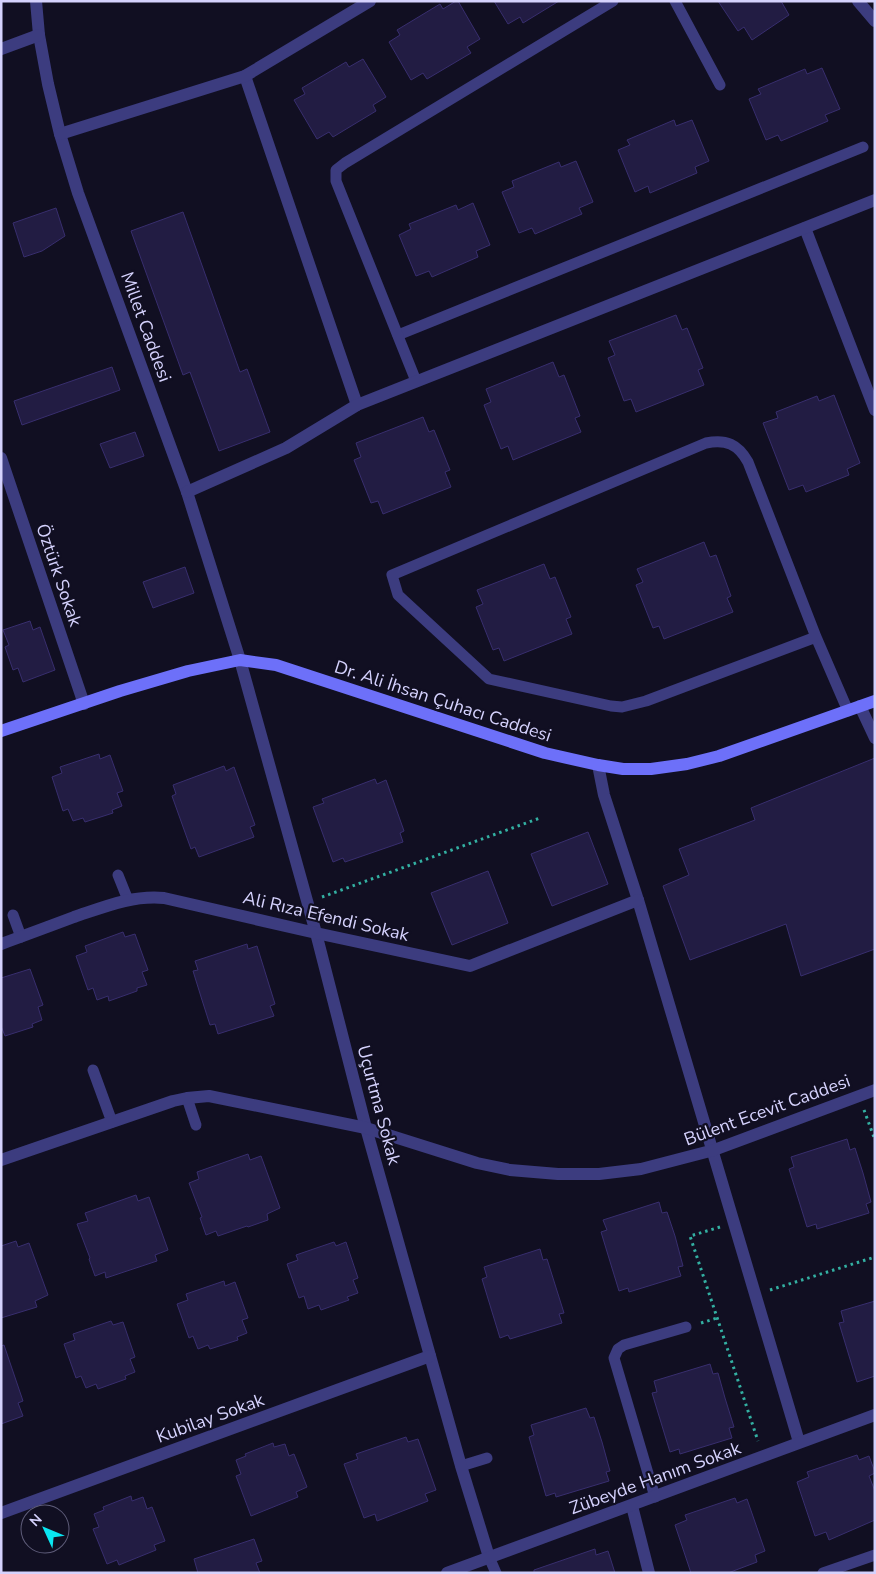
<svg xmlns="http://www.w3.org/2000/svg" width="876" height="1574" font-family="'Nunito Sans',sans-serif">
<style>
.building{fill:#221c43;stroke:#382e6e}
.lines{fill:none;stroke-linecap:round;stroke-linejoin:round}
.path{stroke:#33b0a2;stroke-width:3;stroke-dasharray:2.5 4;stroke-linecap:butt}
.lane{stroke:#3c3c7f;stroke-width:11}
.street{stroke:#3c3c7f;stroke-width:12}
.secondary{stroke:#6d70f9;stroke-width:12}
.labels{text-anchor:middle;stroke-width:4.5;stroke-linejoin:round;paint-order:stroke}
.street-label{font-size:18px;fill:#d5d2fd;stroke:#110f22}
</style>
<rect width="100%" height="100%" fill="#110f22"/>
<g class="building">
<polygon points="456,1 458,1 480,39 467,47 471,53 427,79 423,73 411,80 389,42 400,35 397,30 440,4 443,9"/>
<polygon points="494,1 559,1 523,23 520,17 508,24"/>
<polygon points="718,1 781,1 789,15 752,40 744,27 738,31"/>
<polygon points="363,59 386,97 373,105 376,111 333,137 329,132 317,139 294,100 305,94 302,88 346,62 349,67"/>
<polygon points="822,68 840,109 825,115 828,121 781,141 778,135 766,140 749,99 761,94 758,89 805,69 807,74"/>
<polygon points="674,120 676,126 692,120 709,161 695,167 697,173 650,193 648,186 635,192 618,150 630,145 627,140"/>
<polygon points="576,161 593,202 579,208 582,214 535,234 532,228 519,233 502,192 514,187 512,181 559,162 561,167"/>
<polygon points="473,203 490,245 476,251 478,257 432,277 429,271 416,276 399,235 411,229 409,224 456,205 458,210"/>
<polygon points="56,208 65,236 42,251 24,257 13,223"/>
<polygon points="183,212 240,372 247,369 270,432 219,451 190,372 183,375 131,231"/>
<polygon points="676,315 682,330 687,328 703,368 698,370 704,385 636,412 631,399 624,401 608,358 615,355 609,341"/>
<polygon points="553,362 559,377 564,375 580,416 575,418 581,432 513,460 508,446 501,449 484,405 491,402 486,389"/>
<polygon points="112,367 120,390 22,425 14,401"/>
<polygon points="834,395 860,463 847,469 849,475 806,492 803,485 789,490 763,423 778,418 776,412 817,396 819,401"/>
<polygon points="423,417 429,432 434,430 450,470 445,472 451,487 383,514 378,501 371,503 354,460 361,457 356,443"/>
<polygon points="135,432 144,456 110,468 100,444"/>
<polygon points="704,542 710,557 716,555 731,596 727,598 733,612 664,639 659,626 653,628 636,585 643,582 637,569"/>
<polygon points="544,564 550,579 555,577 571,617 566,619 572,634 504,661 499,648 493,650 476,607 483,604 477,590"/>
<polygon points="185,567 194,593 153,608 143,582"/>
<polygon points="30,621 33,630 40,627 55,670 23,682 18,668 13,670 5,647 9,645 3,630"/>
<polygon points="99,754 100,759 110,755 123,791 117,793 122,806 112,810 113,813 85,822 83,818 73,821 68,809 63,811 52,777 62,773 60,767"/>
<polygon points="875,758 875,949 801,976 786,924 690,960 663,886 689,875 679,849 755,820 751,808"/>
<polygon points="224,766 226,771 234,767 255,825 250,827 254,837 199,857 195,847 191,849 182,824 172,796 176,794 173,785"/>
<polygon points="375,779 377,784 386,780 404,831 400,833 403,842 345,862 343,858 333,862 313,807 324,803 322,799"/>
<polygon points="588,832 608,884 552,906 531,854"/>
<polygon points="488,871 508,923 452,945 431,893"/>
<polygon points="123,932 125,937 135,934 148,970 142,972 147,985 137,988 137,991 109,1001 108,996 97,1000 93,988 88,990 76,956 87,952 85,946"/>
<polygon points="247,944 248,949 257,946 275,1004 270,1006 274,1016 218,1034 215,1024 210,1025 202,1000 193,971 198,970 195,961"/>
<polygon points="30,969 43,1005 38,1007 42,1020 32,1024 33,1027 5,1036 1,1026 1,978"/>
<polygon points="847,1139 850,1150 855,1148 863,1173 871,1202 866,1204 869,1213 817,1229 816,1224 807,1227 789,1169 794,1167 791,1157"/>
<polygon points="248,1154 250,1160 261,1156 280,1208 267,1214 268,1220 248,1227 247,1226 218,1236 216,1231 206,1235 200,1218 202,1217 189,1183 199,1179 197,1172"/>
<polygon points="136,1195 138,1201 149,1197 168,1250 155,1255 157,1261 106,1278 105,1272 95,1276 89,1259 90,1258 77,1224 88,1221 85,1213"/>
<polygon points="659,1202 662,1213 667,1212 675,1236 683,1266 678,1267 681,1276 629,1292 628,1288 619,1291 601,1232 607,1230 603,1220"/>
<polygon points="16,1241 18,1247 29,1243 48,1295 35,1301 37,1307 1,1318 1,1246"/>
<polygon points="334,1242 336,1246 346,1242 358,1278 353,1280 358,1293 347,1297 349,1300 321,1310 319,1305 308,1309 304,1296 299,1298 287,1264 298,1260 296,1255"/>
<polygon points="540,1249 543,1260 547,1259 564,1313 559,1314 562,1323 510,1339 508,1335 500,1338 482,1279 487,1277 484,1267"/>
<polygon points="224,1281 225,1286 235,1282 248,1318 242,1320 247,1333 237,1337 238,1340 210,1349 208,1345 198,1349 193,1336 189,1338 177,1304 188,1300 186,1294"/>
<polygon points="875,1301 875,1376 857,1382 839,1323 844,1322 841,1311"/>
<polygon points="111,1321 113,1325 123,1322 135,1357 130,1359 135,1372 125,1376 126,1379 98,1389 96,1384 86,1388 81,1376 76,1378 64,1344 75,1340 73,1334"/>
<polygon points="4,1345 23,1401 18,1403 23,1416 1,1424 1,1346"/>
<polygon points="710,1364 713,1374 718,1373 725,1398 734,1427 729,1428 732,1438 680,1454 679,1449 670,1452 652,1393 657,1392 654,1381"/>
<polygon points="586,1408 590,1418 594,1417 602,1442 610,1471 606,1472 609,1481 556,1497 555,1493 546,1496 529,1437 534,1435 531,1425"/>
<polygon points="406,1437 408,1442 418,1439 436,1490 425,1494 428,1501 400,1512 377,1521 375,1514 364,1518 344,1464 358,1459 356,1454"/>
<polygon points="273,1443 274,1447 285,1444 289,1456 294,1454 307,1487 296,1492 298,1497 251,1516 236,1476 241,1474 236,1460 246,1456 245,1454"/>
<polygon points="857,1455 859,1460 869,1456 875,1472 875,1473 869,1476 875,1491 875,1520 829,1540 826,1532 815,1536 797,1482 809,1477 807,1472"/>
<polygon points="131,1496 132,1501 143,1497 147,1509 152,1507 165,1541 154,1545 156,1550 119,1565 117,1560 107,1564 93,1529 99,1527 94,1514 104,1510 103,1507"/>
<polygon points="735,1498 737,1503 747,1499 765,1551 755,1555 757,1562 728,1573 691,1573 675,1525 687,1520 685,1515"/>
<polygon points="254,1539 262,1561 256,1563 260,1573 198,1573 194,1559"/>
<polygon points="595,1549 596,1555 608,1551 615,1573 534,1573 534,1570"/>
</g>
<g class="lines">
<g class="path">
<polyline points="322,897 540,818"/>
<polyline points="864,1110 875,1140"/>
<polyline points="720,1227 690,1236 758,1441"/>
<polyline points="770,1290 875,1257"/>
<polyline points="701,1323 717,1318"/>
</g>
<g class="lane">
<polyline points="675,1 720,85"/>
<polyline points="398,335 863,147"/>
<polyline points="416,381 336,181 336,170 345,163 613,1"/>
<path d="M816,637L646,701L622,707L611,706L489,679L398,595L392,575L706,443C726,439 738,444 748,462L816,637L848,711"/>
<polyline points="118,875 128,900"/>
<polyline points="13,915 21,937"/>
<polyline points="93,1070 112,1122"/>
<polyline points="187,1098 196,1125"/>
<polyline points="461,1466 487,1458"/>
<polyline points="655,1497 614,1358 618,1349 624,1345 686,1327"/>
<polyline points="489,1557 496,1573"/>
<polyline points="823,1573 875,1555"/>
</g>
<g class="street">
<polyline points="36,1 39,35 48,84 60,134 78,193 187,492 240,660 316,933 366,1128 461,1466 489,1557"/>
<polyline points="858,1 875,21"/>
<polyline points="1,49 39,35"/>
<polyline points="245,76 357,405"/>
<polyline points="60,134 245,76 370,1"/>
<polyline points="805,228 875,410"/>
<polyline points="1,458 84,704"/>
<polyline points="187,492 286,448 357,405 875,200"/>
<polyline points="860,706 875,738"/>
<polyline points="598,765 604,795 638,900 799,1442"/>
<path d="M1,944C26,935 50,926 74,917C104,907 132,895 164,898L316,933L470,966L638,900"/>
<polyline points="1,1160 173,1101 187,1098 209,1096 366,1128 477,1163 510,1170 558,1174 599,1174 641,1169 714,1150 875,1090"/>
<polyline points="632,1506 649,1573"/>
<polyline points="1,1513 430,1356"/>
<polyline points="447,1573 875,1415"/>
</g>
<polyline class="secondary" points="1,731 120,691 188,671 240,660 276,665 545,753 598,765 623,769 651,769 687,764 719,756 875,701"/>
</g>
<g class="labels">
<g class="street-label">
<text transform="translate(146 327) rotate(70)" y="6">Millet Caddesi</text>
<text transform="translate(59 575) rotate(71)" y="6">Öztürk Sokak</text>
<text transform="translate(443 701) rotate(18)" y="6">Dr. Ali İhsan Çuhacı Caddesi</text>
<text transform="translate(326 916) rotate(13)" y="6">Ali Rıza Efendi Sokak</text>
<text transform="translate(379 1105) rotate(75)" y="6">Uçurtma Sokak</text>
<text transform="translate(767 1110) rotate(-20)" y="6">Bülent Ecevit Caddesi</text>
<text transform="translate(210 1418) rotate(-20)" y="6">Kubilay Sokak</text>
<text transform="translate(655 1478) rotate(-20)" y="6">Zübeyde Hanım Sokak</text>
</g>
</g>
<rect width="876" height="1574" fill="none" stroke="#d5d2fd" stroke-width="5"/>
<g transform="translate(45 1529) rotate(314)"><circle r="24" fill="#110f22" stroke="#5f5d7a"/>
<path d="M0-4L9 19L0 12L-9 19Z" fill="#0ae6f2"/>
<text y="-8" font-size="14" font-weight="bold" text-anchor="middle" fill="#d5d2fd">N</text>
</g>
</svg>
